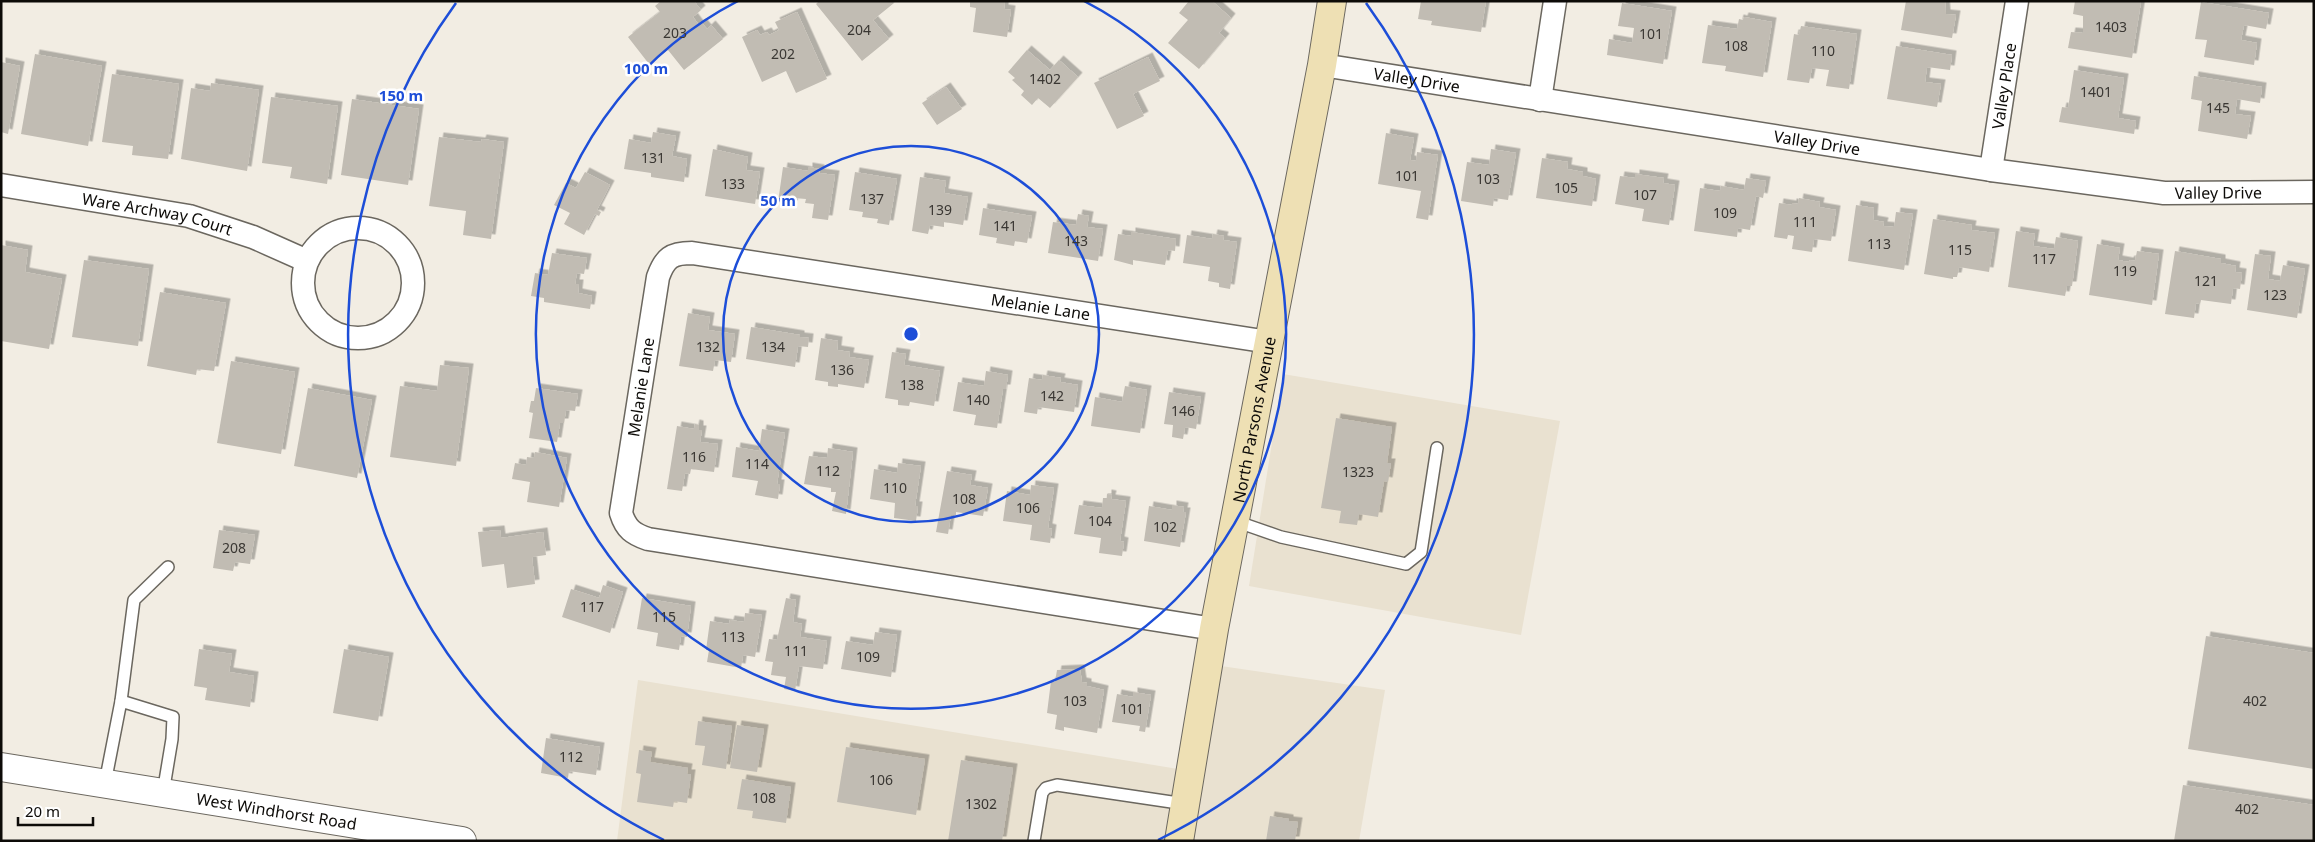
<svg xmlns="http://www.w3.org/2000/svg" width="2315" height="842" font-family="'Noto Sans',sans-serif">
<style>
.built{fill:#e9e1d0}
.building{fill:#c1bcb3;filter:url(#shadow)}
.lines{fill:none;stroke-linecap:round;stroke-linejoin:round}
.service-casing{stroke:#6b675f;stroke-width:14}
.minor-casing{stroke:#6b675f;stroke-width:25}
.tertiary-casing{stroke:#6b675f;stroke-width:30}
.secondary-casing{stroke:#6b675f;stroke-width:30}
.service{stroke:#fff;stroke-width:11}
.minor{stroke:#fff;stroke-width:22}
.tertiary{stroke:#fff;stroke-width:28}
.secondary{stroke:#eee0b4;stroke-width:28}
.ring{fill:none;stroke:#1d4ed8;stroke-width:2.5}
.labels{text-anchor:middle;stroke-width:5;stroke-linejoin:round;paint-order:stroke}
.number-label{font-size:14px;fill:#3a3733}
.street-label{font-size:16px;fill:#0d0b08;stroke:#fff}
.centre{fill:#1d4ed8;stroke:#fff;stroke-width:2.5}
.ring-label{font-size:15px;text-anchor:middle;font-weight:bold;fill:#1d4ed8;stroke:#fff;stroke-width:5;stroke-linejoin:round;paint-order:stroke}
</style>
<defs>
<filter id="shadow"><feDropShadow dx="4.5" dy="-4.5" stdDeviation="0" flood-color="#0004"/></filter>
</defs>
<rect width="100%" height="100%" fill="#f2ede3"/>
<g class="built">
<polygon points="1283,374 1560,421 1521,635 1249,586"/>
<polygon points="1221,666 1385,690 1359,841 1192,841"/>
<polygon points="638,680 1178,769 1166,841 617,841"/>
</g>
<g class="building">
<polygon points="661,1 694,1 701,10 693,17 699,25 702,23 707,29 711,25 723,39 684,70 668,50 649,64 628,37 660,12 655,6"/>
<polygon points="819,1 892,1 894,3 873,20 889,39 862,61 816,4"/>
<polygon points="970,1 1005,1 1004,9 1011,10 1007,37 973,32 976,8 970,7"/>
<polygon points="1189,1 1212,1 1231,18 1219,33 1225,38 1199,69 1168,43 1188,20 1179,13"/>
<polygon points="1421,1 1486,1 1481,32 1431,25 1432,21 1418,19"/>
<polygon points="1906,1 1945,1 1946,14 1956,15 1952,38 1901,30"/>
<polygon points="2075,1 2141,2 2132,58 2068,48 2071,32 2083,33 2083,16 2073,14"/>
<polygon points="2201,2 2269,13 2266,29 2244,25 2241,40 2257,43 2254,65 2204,57 2207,40 2195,39"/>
<polygon points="1622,3 1672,11 1663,64 1607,55 1609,39 1632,43 1634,28 1618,26"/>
<polygon points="797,12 827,79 796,93 786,71 762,82 742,37 757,30 760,35 767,32 769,35 779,30 775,22"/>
<polygon points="1744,17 1772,22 1763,77 1725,71 1726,66 1702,63 1708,25 1737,29 1739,19 1743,20"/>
<polygon points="1801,26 1857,34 1849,89 1826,86 1829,70 1812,68 1809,83 1787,80 1794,34 1799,35"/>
<polygon points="1896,46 1952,55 1950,70 1927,67 1925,82 1941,84 1937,107 1887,99"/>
<polygon points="1027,50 1050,70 1059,60 1078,77 1050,108 1038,98 1032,105 1021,95 1024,91 1012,80 1015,78 1008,72"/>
<polygon points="35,54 102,66 88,146 21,134"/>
<polygon points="1148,57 1160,81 1133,94 1144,116 1117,129 1094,83"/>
<polygon points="1,62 20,66 8,134 1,132"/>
<polygon points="2074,70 2124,78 2118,118 2136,121 2134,134 2059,122 2062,107 2068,108"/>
<polygon points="112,74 179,84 168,159 132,155 133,146 102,142"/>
<polygon points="2194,76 2262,87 2260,103 2237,99 2235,114 2251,116 2247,139 2198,131 2202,101 2191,99"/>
<polygon points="211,83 259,90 247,171 181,159 191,88 210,91"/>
<polygon points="946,87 962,109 937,125 922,103"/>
<polygon points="271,97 338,106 327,184 290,178 292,167 262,163"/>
<polygon points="352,99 419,109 408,185 341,175"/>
<polygon points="653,132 676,136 672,156 687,159 684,182 651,177 651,173 624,169 629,139 651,143"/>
<polygon points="1386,133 1414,138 1410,160 1416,161 1417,152 1438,155 1428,220 1416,218 1421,191 1378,184"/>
<polygon points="439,137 481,142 482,139 504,142 491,239 463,235 466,211 429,206"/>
<polygon points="713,149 748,157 746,170 760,172 755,204 705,196"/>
<polygon points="1491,149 1516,153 1508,200 1494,198 1493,206 1461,201 1467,162 1489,165"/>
<polygon points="1542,158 1568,162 1567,169 1583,172 1583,176 1596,179 1592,206 1536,198"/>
<polygon points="783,167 808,171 808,167 820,169 819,173 835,175 828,220 812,218 814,204 805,203 806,199 794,198 793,205 778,202"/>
<polygon points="585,172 610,185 597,210 601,212 599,216 595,214 584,235 564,224 570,213 554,205 566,183 576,188"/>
<polygon points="855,172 897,179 889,225 877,223 878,219 862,217 863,212 849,210"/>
<polygon points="1635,174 1664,178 1663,183 1675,185 1669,225 1642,221 1644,209 1615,204 1620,176 1635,178"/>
<polygon points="920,177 946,181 944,193 968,197 963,225 944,222 944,227 930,225 928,234 912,231"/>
<polygon points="1746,178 1766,181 1763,198 1756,196 1750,230 1738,228 1737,237 1694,231 1700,188 1720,191 1721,186 1744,190"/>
<polygon points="1799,198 1820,202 1819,207 1836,210 1831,241 1814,239 1812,252 1792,249 1794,236 1788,235 1787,239 1774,237 1779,203 1792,205 1792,203 1798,204"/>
<polygon points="1856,205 1874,208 1873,220 1884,222 1883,226 1894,227 1896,212 1913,214 1904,270 1848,261"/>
<polygon points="983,208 1032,216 1027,243 1015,241 1014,246 996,243 997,238 979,235"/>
<polygon points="1078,214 1089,216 1087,227 1103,229 1098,261 1048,253 1053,222 1076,225"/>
<polygon points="1933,219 1972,225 1971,230 1995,233 1989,272 1959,267 1957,277 1953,277 1953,279 1924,274"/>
<polygon points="2016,231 2035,234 2033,246 2054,249 2056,237 2078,241 2072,286 2067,286 2065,296 2008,287"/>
<polygon points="1131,232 1176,239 1175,251 1168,250 1165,265 1133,260 1133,265 1114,260 1118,234 1131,236"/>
<polygon points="1213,234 1224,236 1223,240 1237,242 1230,289 1219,287 1219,283 1208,281 1210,267 1183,263 1187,235 1212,239"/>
<polygon points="2097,244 2120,248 2118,260 2129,262 2130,260 2135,261 2137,251 2159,254 2152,305 2089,295"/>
<polygon points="1,245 28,250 25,272 62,279 49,349 1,341"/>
<polygon points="2175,251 2221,259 2221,263 2236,266 2235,272 2242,273 2240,289 2233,288 2231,304 2201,300 2200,304 2196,303 2194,318 2165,314"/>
<polygon points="552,253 587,258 584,274 577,273 575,284 579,284 578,293 592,296 590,309 544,302 544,298 531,296 535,273 548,275"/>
<polygon points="2255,254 2271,256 2268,279 2280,281 2283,265 2305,269 2297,318 2247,310"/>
<polygon points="84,260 149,269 138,346 72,337"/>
<polygon points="160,292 226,303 214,371 197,369 196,375 147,366"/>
<polygon points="688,313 710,317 708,330 735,334 731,362 715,360 713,371 679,366"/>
<polygon points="751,327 800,335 800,337 809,338 808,347 798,346 795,367 746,359"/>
<polygon points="821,338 838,341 837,350 850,352 849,357 869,360 864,388 838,384 838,387 828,386 828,382 815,380"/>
<polygon points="892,352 906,354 904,365 940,371 934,406 910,402 909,406 898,405 898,400 885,398"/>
<polygon points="231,361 295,372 281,454 217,443"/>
<polygon points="440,365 469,368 456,466 390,457 400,386 437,391"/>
<polygon points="986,371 1008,375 1006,389 1003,389 997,428 974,425 976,415 953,411 958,382 984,386"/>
<polygon points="1043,375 1061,378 1060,382 1078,385 1074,412 1038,407 1037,414 1024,412 1029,378 1042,380"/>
<polygon points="1125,386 1147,390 1140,433 1091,426 1095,397 1122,402"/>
<polygon points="308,388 372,400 357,478 294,466"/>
<polygon points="536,388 578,394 575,411 566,410 564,423 560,423 557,442 529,438 533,413 529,412 531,401 534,401"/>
<polygon points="1169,392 1201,397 1196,429 1185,427 1183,439 1172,437 1173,425 1164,424"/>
<polygon points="1336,418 1392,427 1387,463 1391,463 1388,482 1384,481 1378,517 1359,514 1357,525 1339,523 1341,511 1321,508"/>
<polygon points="695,424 699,425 699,430 702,430 700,442 718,444 714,472 691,469 690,474 685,473 682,491 667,489 677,426 694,429"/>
<polygon points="762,429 785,433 777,484 780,484 778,499 755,495 758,481 732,477 736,447 759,451"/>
<polygon points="828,448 853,452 846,514 832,511 836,492 831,492 831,488 804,484 809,456 827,458"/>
<polygon points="535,452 567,458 559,507 527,502 530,482 512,479 515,463 526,465 527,457 534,458"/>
<polygon points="898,463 921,466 915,506 918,506 916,521 894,518 895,503 870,499 874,469 897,473"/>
<polygon points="947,471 972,475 970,485 988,488 983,516 956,512 956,515 951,515 948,534 936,532"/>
<polygon points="1031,485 1054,488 1048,528 1052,529 1050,543 1030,540 1032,525 1003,521 1007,491 1030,495"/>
<polygon points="1107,494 1112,495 1111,499 1126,501 1120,541 1124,542 1122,556 1099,553 1101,538 1074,534 1079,505 1102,508 1103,498 1107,498"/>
<polygon points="1172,505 1184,507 1183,512 1186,512 1180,547 1144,541 1149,506 1172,510"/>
<polygon points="219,530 255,535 250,564 235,562 233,571 213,568"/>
<polygon points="500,530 501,538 543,532 546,555 532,557 535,584 507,588 504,564 482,567 478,532"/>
<polygon points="603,585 623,592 610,633 562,617 571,589 599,598"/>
<polygon points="642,598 691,606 687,637 681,636 679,650 656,646 658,633 637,629"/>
<polygon points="786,598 796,600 793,622 802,624 800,637 827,641 823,669 799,666 795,691 784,689 786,677 771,675 773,662 765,661 769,639 777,640"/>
<polygon points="745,613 762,615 755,657 743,655 741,668 707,662 709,650 706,650 710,621 729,624 730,620 744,622"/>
<polygon points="875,632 897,635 891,677 841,669 846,641 873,645"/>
<polygon points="2206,636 2314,653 2314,769 2188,749"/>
<polygon points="199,649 232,654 229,672 254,676 250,707 205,700 207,688 194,686"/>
<polygon points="344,649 389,657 378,721 333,713"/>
<polygon points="1080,669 1082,682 1087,683 1087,686 1104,690 1097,733 1064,727 1064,731 1055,729 1057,715 1047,713 1051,681 1055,682 1057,670"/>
<polygon points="1133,692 1151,695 1145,732 1139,731 1140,726 1112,722 1117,694 1133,697"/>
<polygon points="698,721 732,726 726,769 702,765 705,746 695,745"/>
<polygon points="737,725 764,729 757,772 730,768"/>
<polygon points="546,738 600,747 596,775 569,771 568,778 541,773"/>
<polygon points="846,747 925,759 916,815 837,802"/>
<polygon points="639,750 652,752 650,762 688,768 687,774 691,774 687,803 674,801 673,807 637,802 641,774 636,773"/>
<polygon points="961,760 1013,768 1002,841 948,841"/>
<polygon points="742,779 791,787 786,823 752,818 753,811 737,809"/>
<polygon points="2183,785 2314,805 2314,841 2174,841"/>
<polygon points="1270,816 1289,819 1289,821 1298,822 1295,841 1266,841"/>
</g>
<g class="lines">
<defs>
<g id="service">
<polyline points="1235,521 1281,537 1406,564 1421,552 1437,448"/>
<polyline points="121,701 134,600 168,567"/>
<polyline points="105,783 121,701 173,717 172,739 163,793"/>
<polyline points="1034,841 1042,793 1046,788 1057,785 1185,804"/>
</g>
<g id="minor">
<path id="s1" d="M1322,65L1991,170L2164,193L2314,192"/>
<polyline points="1540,100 1555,1"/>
<path id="s2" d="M1991,170L2017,1"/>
<path id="s3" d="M1,185L189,216L253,237L307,261"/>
<circle cx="358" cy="283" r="55"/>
<path id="s4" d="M1214,629L648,539C633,534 626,529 621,513L658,277C665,258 671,253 692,253L1269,342"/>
</g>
<g id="tertiary">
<path id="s5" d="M1,767L462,841"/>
</g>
<g id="secondary">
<path id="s6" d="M1179,841L1214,629L1322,65L1332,1"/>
</g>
</defs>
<use href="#service" class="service-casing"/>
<use href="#minor" class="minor-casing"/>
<use href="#tertiary" class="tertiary-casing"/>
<use href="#secondary" class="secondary-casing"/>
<use href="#service" class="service"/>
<use href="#minor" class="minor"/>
<use href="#tertiary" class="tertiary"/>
<use href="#secondary" class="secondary"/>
</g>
<g class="ring">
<circle cx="911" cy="334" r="188"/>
<path d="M1084 1A375 375 0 1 1 738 1"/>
<path d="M664 840A563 563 0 0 1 456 3M1366 3A563 563 0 0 1 1158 840"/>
</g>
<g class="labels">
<g class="number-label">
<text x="2111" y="32">1403</text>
<text x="859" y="35">204</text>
<text x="675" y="38">203</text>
<text x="1651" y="39">101</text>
<text x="1736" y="51">108</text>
<text x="1823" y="56">110</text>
<text x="783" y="59">202</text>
<text x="1045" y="84">1402</text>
<text x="2096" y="97">1401</text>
<text x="2218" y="113">145</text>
<text x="653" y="163">131</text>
<text x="1407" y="181">101</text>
<text x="1488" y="184">103</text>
<text x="733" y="189">133</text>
<text x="1566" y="193">105</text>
<text x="1645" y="200">107</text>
<text x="872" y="204">137</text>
<text x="940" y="215">139</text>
<text x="1725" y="218">109</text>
<text x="1805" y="227">111</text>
<text x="1005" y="231">141</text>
<text x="1076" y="246">143</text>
<text x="1879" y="249">113</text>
<text x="1960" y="255">115</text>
<text x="2044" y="264">117</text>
<text x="2125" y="276">119</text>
<text x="2206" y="286">121</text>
<text x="2275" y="300">123</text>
<text x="708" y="352">132</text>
<text x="773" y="352">134</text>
<text x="842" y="375">136</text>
<text x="912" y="390">138</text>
<text x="1052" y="401">142</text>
<text x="978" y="405">140</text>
<text x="1183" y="416">146</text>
<text x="694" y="462">116</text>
<text x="757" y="469">114</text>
<text x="828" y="476">112</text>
<text x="1358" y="477">1323</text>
<text x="895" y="493">110</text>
<text x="964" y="504">108</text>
<text x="1028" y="513">106</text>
<text x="1100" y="526">104</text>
<text x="1165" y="532">102</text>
<text x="234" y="553">208</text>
<text x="592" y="612">117</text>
<text x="664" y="622">115</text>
<text x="733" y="642">113</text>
<text x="796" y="656">111</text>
<text x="868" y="662">109</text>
<text x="1075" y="706">103</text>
<text x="2255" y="706">402</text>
<text x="1132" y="714">101</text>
<text x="571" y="762">112</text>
<text x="881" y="785">106</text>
<text x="764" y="803">108</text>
<text x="981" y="809">1302</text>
<text x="2247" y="814">402</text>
</g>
<g class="street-label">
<text dy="6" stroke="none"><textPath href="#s1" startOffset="96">Valley Drive</textPath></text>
<text dy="6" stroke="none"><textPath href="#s2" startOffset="85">Valley Place</textPath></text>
<text dy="6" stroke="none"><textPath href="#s1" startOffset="501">Valley Drive</textPath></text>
<text dy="6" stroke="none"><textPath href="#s1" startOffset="906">Valley Drive</textPath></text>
<text dy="6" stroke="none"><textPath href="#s3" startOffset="159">Ware Archway Court</textPath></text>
<text dy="6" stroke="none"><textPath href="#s4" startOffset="1250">Melanie Lane</textPath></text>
<text dy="6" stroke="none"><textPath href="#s4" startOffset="740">Melanie Lane</textPath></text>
<text dy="6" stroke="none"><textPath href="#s6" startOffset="428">North Parsons Avenue</textPath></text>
<text dy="6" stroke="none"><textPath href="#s5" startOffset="279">West Windhorst Road</textPath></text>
</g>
</g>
<circle cx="911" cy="334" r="8" class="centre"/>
<g class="ring-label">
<text x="646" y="74">100 m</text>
<text x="401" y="101">150 m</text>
<text x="778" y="206">50 m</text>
</g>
<rect width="2315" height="842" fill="none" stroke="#0d0b08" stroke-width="5"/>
<path d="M18 817v8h75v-8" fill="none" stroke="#0d0b08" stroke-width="2.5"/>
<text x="25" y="817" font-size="15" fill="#0d0b08" stroke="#ffffff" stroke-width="4" paint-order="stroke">20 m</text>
</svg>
